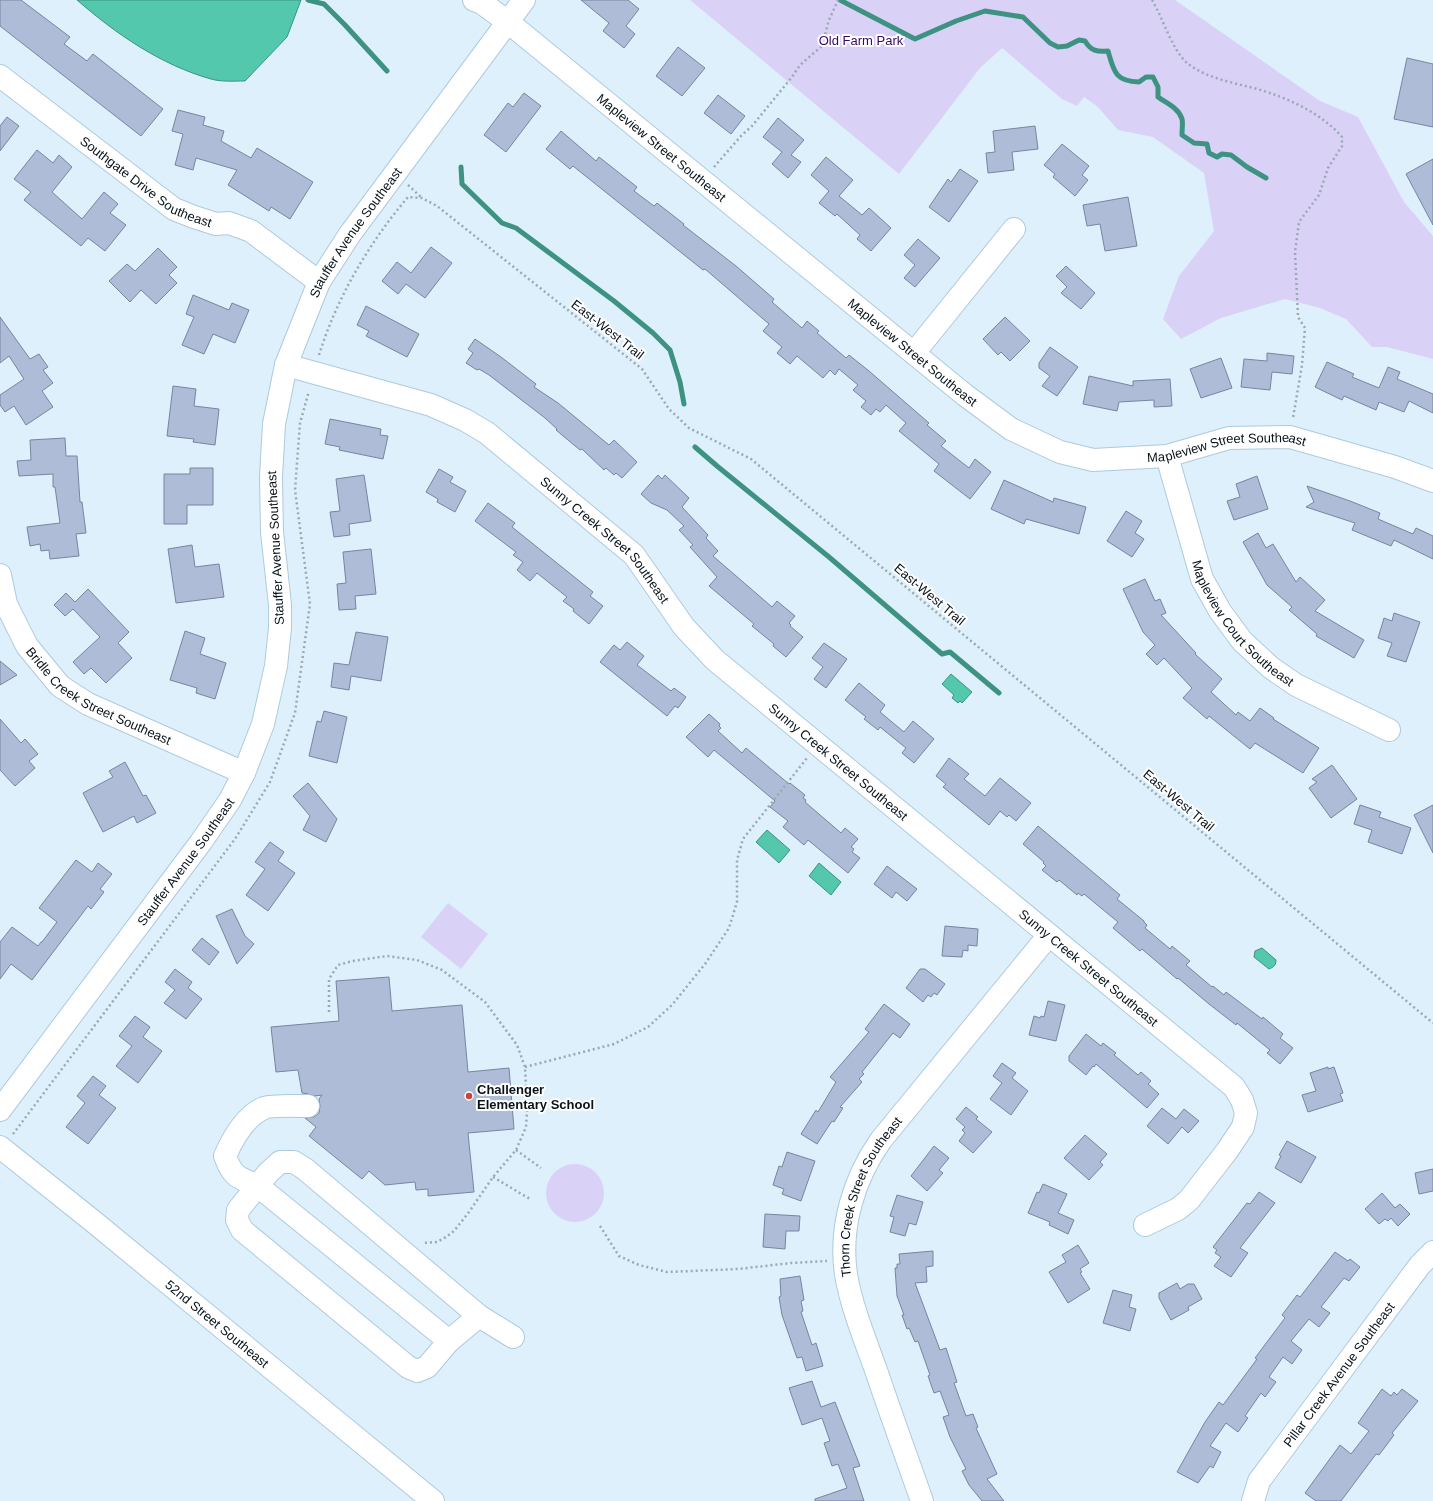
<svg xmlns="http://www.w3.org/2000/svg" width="1433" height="1501" font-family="Helvetica,sans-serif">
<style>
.green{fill:#dad1f7}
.water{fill:#54c8ad;stroke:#3d9281}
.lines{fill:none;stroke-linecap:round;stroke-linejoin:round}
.stream{stroke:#3d9281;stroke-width:5}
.building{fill:#afbcd8;stroke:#79849f}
.minor-casing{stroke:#adcade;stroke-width:24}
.major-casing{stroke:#adcade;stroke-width:24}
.path{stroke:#99a9b3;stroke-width:2.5;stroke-dasharray:2 3;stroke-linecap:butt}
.minor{stroke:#fff;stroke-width:22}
.major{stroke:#fff;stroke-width:22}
.poi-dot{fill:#d04237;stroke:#fff;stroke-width:1.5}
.labels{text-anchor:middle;stroke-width:4;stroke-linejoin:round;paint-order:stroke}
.park-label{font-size:13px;fill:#350966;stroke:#fff}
.street-label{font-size:13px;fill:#081319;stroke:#fff}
.poi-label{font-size:13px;font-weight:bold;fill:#081319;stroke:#fff;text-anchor:start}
</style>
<rect width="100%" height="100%" fill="#def0fc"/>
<g class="green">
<polygon points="690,0 1175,0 1320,101 1358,117 1404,202 1433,236 1433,359 1387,347 1372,347 1346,319 1320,308 1285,299 1221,318 1181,339 1163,319 1179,276 1214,231 1204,173 1153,137 1118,130 1098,107 1084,97 1077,106 1062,99 1002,48 980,68 899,174"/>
<polygon points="448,903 488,934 461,969 421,937"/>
<circle cx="575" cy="1193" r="29"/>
</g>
<g class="water">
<path d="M77,0H301L287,37L245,81C234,81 221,82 211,79C161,65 116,34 77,0Z"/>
<polygon points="951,674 972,692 962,703 960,701 958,703 952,698 954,695 942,684"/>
<polygon points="767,830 790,850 779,863 756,842"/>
<polygon points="819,863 841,882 831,895 809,876"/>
<path d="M1262,948L1276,960C1276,965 1274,967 1269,969L1254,957L1255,951Z"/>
</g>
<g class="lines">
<g class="stream">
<polyline points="308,0 324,4 345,25 387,71"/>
<path d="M840,0L915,39L956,21L985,11L1023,17L1050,43L1058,47L1067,46L1079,40L1085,41C1091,51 1097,52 1108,51C1114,72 1115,81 1139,82L1146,77H1153L1158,87V97C1166,103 1179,108 1182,119C1183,123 1182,129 1182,135L1194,143L1207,144L1209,153L1217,157L1222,154L1231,155L1247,167L1266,178"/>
<polyline points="461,167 462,184 502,223 516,228 614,301 653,333 670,350 680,382 684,404"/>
<polyline points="695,447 717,466 829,557 942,654 950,652 999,693"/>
</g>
</g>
<g class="building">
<polygon points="0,0 21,0 70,37 64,44 87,61 93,54 163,109 141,136 0,26"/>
<polygon points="581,0 628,0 639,9 626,26 635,34 624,48 603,31 609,23"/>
<polygon points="678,47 705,68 682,96 656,76"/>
<polygon points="1407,58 1433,64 1433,127 1394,119"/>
<polygon points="524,93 541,106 506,152 484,135 508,103 513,107"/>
<polygon points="718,95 745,116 731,134 704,113"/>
<polygon points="178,110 205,117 203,125 224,131 221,141 251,158 257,148 313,182 290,219 271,207 269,211 228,185 237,170 196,158 193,170 175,165 183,134 172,131"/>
<polygon points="7,117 19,126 0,151 0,126"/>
<polygon points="778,118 804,140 791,155 801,162 788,178 772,164 782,152 763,137"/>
<polygon points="1035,126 1038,149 1012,152 1014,170 988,173 986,153 995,152 993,131"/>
<polygon points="561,131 596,161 599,157 637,187 634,191 654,206 657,203 684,224 683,225 736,266 774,299 772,302 802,328 807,321 819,331 817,333 846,358 849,355 869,371 929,423 927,425 946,441 941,446 969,468 975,459 991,472 970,499 934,471 939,464 899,431 906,423 886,405 880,412 876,409 871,415 861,407 866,401 853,390 858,385 839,369 835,375 830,370 823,378 797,356 790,364 777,353 782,347 763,331 769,324 705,269 703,270 573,166 570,169 546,149"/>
<polygon points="1062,144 1089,166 1082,175 1088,180 1075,196 1053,177 1055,174 1044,165"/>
<polygon points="37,150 53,163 59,155 72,167 52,192 82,219 104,192 118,204 110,213 126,225 105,251 88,238 81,246 24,200 31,192 14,179"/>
<polygon points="826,157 853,180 839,196 862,215 869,208 891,228 871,251 857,239 860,235 837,214 835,216 819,203 829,191 811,175"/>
<polygon points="1433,159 1433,225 1406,174"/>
<polygon points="960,169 978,181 949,222 929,207 948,179 951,182"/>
<polygon points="1128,197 1137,246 1105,251 1100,224 1087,226 1083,205"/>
<polygon points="918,239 940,258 915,287 904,278 915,265 904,255"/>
<polygon points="431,247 452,263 425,298 406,284 398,294 382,281 397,262 411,273"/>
<polygon points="158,248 177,267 169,275 177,283 156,304 141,290 130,302 109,281 127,264 135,271"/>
<polygon points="1066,266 1095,293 1081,309 1061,293 1067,287 1056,276"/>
<polygon points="193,295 229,310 232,303 249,310 235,343 213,334 204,354 182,345 194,317 186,314"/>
<polygon points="366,306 419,334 407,357 366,336 369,331 357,325"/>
<polygon points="0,317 30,359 39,354 48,367 43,370 53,383 42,391 53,407 26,425 14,406 5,412 0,405 0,395 24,379 9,356 0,363"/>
<polygon points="1005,317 1030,341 1010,361 1001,352 998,355 983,339"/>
<polygon points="475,339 501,357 536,384 534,387 558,403 609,445 614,440 637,462 622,478 616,473 614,475 606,468 604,470 582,449 580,450 556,430 557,429 545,418 489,375 479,369 477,370 466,363 473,353 468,349"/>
<polygon points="1050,347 1078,367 1057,396 1042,386 1050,376 1039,368 1039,363"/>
<polygon points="1267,353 1294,356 1292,374 1272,372 1270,390 1241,387 1244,359 1267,361"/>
<polygon points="1221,358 1232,388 1201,398 1190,369"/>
<polygon points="1327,362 1354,374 1352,377 1379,388 1388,367 1400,372 1397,379 1433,394 1433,413 1409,401 1404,412 1379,402 1376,410 1344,396 1342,400 1315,387"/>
<polygon points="1089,376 1133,386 1133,381 1170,379 1172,406 1154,407 1154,400 1119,402 1117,411 1083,404"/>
<polygon points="173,386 196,389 194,406 219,409 215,445 193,442 194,439 167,436"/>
<polygon points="330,419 381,429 380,435 388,436 383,459 339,450 340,447 325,444"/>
<polygon points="65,438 66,456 77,456 80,502 82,502 86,533 76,534 79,556 50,559 49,550 41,551 40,544 30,546 27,527 60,523 55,487 53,487 53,474 19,476 17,461 31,460 30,440"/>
<polygon points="190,468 213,468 213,505 187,505 187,524 164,524 164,474 190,474"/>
<polygon points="439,469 453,477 450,482 466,491 455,512 437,502 438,499 426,492"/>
<polygon points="364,475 371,521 349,524 350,535 334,537 330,512 340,511 336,479"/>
<polygon points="658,475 662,479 665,475 689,498 682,507 708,535 706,538 718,551 713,556 772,607 777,601 795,616 789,623 791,625 790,626 803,637 786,657 773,646 774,644 752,626 754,624 709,586 717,577 690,547 693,545 679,530 684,526 667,510 651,503 641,494"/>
<polygon points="1257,476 1268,509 1234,520 1227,501 1240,497 1236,484"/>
<polygon points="1004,480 1053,502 1054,498 1086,507 1079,534 1026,519 1024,524 991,509"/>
<polygon points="1307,486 1350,501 1380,513 1378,519 1413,534 1416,528 1433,536 1433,559 1394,540 1391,546 1352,530 1355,523 1306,507 1314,502"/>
<polygon points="488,503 515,523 512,527 593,592 590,596 603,606 589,624 573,611 574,609 563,601 567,597 537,573 530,581 517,570 523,562 513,555 516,552 475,521"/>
<polygon points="1126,511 1142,521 1135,533 1144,539 1132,557 1107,541"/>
<polygon points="1258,533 1266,548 1273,544 1296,582 1300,577 1325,600 1315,611 1364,640 1354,658 1316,636 1317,634 1289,610 1292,607 1267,585 1243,542"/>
<polygon points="192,545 195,567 219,564 224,597 176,603 168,549"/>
<polygon points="371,549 376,594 355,596 356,609 339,610 337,584 346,583 343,552"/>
<polygon points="1145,579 1155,601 1160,599 1166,613 1161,615 1196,653 1195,654 1222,679 1211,692 1236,715 1238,712 1250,721 1260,708 1274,718 1273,719 1319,748 1303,773 1255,743 1250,749 1209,716 1207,719 1183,698 1192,688 1164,658 1157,665 1146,654 1155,645 1143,632 1123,589"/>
<polygon points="88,589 129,632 118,643 132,658 106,683 91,668 84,674 73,662 100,637 73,609 65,616 54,605 66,593 75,602"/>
<polygon points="1394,613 1420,622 1406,662 1387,656 1392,643 1378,638 1384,618 1392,621"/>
<polygon points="185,631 205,638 200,654 226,663 215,699 196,693 197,688 170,680"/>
<polygon points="356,632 388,637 381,681 351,676 349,690 331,687 334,663 349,665"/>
<polygon points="627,642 644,656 637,665 671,691 674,688 686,697 678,708 675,706 667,716 600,662 614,645 620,650"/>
<polygon points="824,643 847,659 826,688 814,679 823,667 812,658"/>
<polygon points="0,661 17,675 0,685"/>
<polygon points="859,683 885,705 880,712 904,732 913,721 934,739 914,763 902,753 906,748 880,727 878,730 864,719 866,717 845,700"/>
<polygon points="324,711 347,717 337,763 309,756 317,721 321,722"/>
<polygon points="709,714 720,724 719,726 721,728 718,731 742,753 746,748 789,784 790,783 805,795 803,798 806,800 805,802 841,833 845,828 858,839 851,847 854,849 852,852 860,858 848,873 808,840 804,845 783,827 788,821 770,807 775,801 714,750 708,757 686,737"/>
<polygon points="0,719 21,743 25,739 38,754 29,761 35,768 15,786 0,770"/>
<polygon points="949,758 969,774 964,779 985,796 1000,778 1031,803 1016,821 1009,815 1007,817 1000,811 989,825 943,787 946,784 936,776"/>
<polygon points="125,762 143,796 146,795 156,813 137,823 134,816 103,832 83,793 113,777 109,771"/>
<polygon points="1332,765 1357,799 1331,818 1309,788 1317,782 1312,779"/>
<polygon points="308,783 337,819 326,842 303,830 310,816 293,796"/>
<polygon points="1360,805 1381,812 1379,817 1411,828 1402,854 1368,842 1372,830 1354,824"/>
<polygon points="1433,805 1433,853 1414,815"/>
<polygon points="1038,826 1120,895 1117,899 1144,921 1144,922 1147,925 1145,928 1170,949 1172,946 1190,961 1186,965 1212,987 1213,986 1224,995 1226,992 1262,1019 1263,1017 1283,1034 1280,1038 1293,1048 1280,1064 1267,1053 1270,1050 1237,1023 1236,1025 1209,1004 1178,978 1177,979 1142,949 1140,951 1113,928 1118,922 1084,894 1082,896 1078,893 1077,895 1059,880 1057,882 1042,870 1046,866 1043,863 1044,862 1023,844"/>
<polygon points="270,842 284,852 278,861 295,873 268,911 246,895 265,869 255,862"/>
<polygon points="76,860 92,872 98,863 112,874 100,889 104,892 91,909 88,906 32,980 11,964 0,979 0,942 12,927 38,946 41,942 42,942 57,922 39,908"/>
<polygon points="887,866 917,889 907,901 896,892 892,898 874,884"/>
<polygon points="232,909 245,936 254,944 237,964 216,916"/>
<polygon points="945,926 978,929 977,946 968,945 968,951 963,950 962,957 942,956"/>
<polygon points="202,938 219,952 209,965 192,950"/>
<polygon points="175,969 192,982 188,988 202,999 186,1019 164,1003 175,990 165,982"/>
<polygon points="920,969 925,969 945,984 937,995 934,993 931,997 928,995 923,1002 906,988"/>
<polygon points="389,977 392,1011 462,1005 468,1072 509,1068 514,1129 468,1133 474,1192 428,1196 428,1189 416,1190 415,1182 385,1185 369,1171 362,1179 309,1136 316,1127 305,1118 314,1117 319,1113 320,1106 319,1099 322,1095 315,1096 308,1094 302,1093 298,1070 276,1072 271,1027 339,1021 336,981"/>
<polygon points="1048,1001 1065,1005 1056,1041 1029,1035 1034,1016 1040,1018 1041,1016 1044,1017"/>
<polygon points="884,1004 910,1024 900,1038 893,1033 862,1072 864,1074 859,1079 862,1082 840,1107 843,1108 834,1122 832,1121 817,1144 801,1134 816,1110 818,1112 836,1082 830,1077 869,1032 865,1029"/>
<polygon points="135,1016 150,1027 143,1037 162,1051 138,1083 116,1066 132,1046 119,1036"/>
<polygon points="1086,1034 1101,1046 1103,1043 1116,1053 1114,1055 1138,1075 1141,1072 1151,1081 1148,1084 1159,1094 1147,1108 1096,1064 1094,1067 1093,1066 1086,1075 1069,1061 1069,1056"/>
<polygon points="1002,1063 1016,1073 1012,1078 1028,1091 1011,1115 990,1099 1002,1083 993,1076"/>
<polygon points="1328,1067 1328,1069 1334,1067 1343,1093 1340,1094 1343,1101 1308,1112 1302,1095 1316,1091 1310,1073"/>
<polygon points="93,1076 106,1086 99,1095 116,1108 88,1144 66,1127 85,1103 77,1096"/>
<polygon points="966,1107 978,1117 976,1119 992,1132 973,1153 959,1141 965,1133 962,1130 965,1127 956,1119"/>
<polygon points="1162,1108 1176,1119 1184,1109 1199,1121 1188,1133 1182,1127 1168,1144 1147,1126"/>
<polygon points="1085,1135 1107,1154 1100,1162 1103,1165 1089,1180 1064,1158"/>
<polygon points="1287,1141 1316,1157 1301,1183 1275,1168 1281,1156 1279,1155"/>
<polygon points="934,1146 949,1158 939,1170 943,1173 927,1191 911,1176"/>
<polygon points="787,1152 815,1161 801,1201 782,1194 784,1189 773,1185 779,1166 782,1167"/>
<polygon points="1433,1169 1433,1191 1419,1194 1415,1173"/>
<polygon points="1043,1184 1067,1194 1058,1213 1074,1220 1068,1234 1049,1225 1050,1222 1028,1213 1037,1192 1039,1193"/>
<polygon points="1259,1192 1275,1203 1240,1248 1248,1253 1231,1277 1214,1266 1221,1257 1215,1253 1217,1250 1213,1247 1247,1203 1250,1204"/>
<polygon points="1382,1193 1395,1208 1400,1204 1410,1214 1398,1226 1391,1218 1388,1221 1385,1219 1379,1224 1365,1209"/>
<polygon points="897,1195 923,1202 916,1225 909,1223 905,1236 890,1232 894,1217 890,1216"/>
<polygon points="765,1214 800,1216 799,1231 786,1231 785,1249 763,1247"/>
<polygon points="1078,1245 1089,1263 1080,1269 1082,1272 1080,1273 1090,1289 1068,1303 1049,1272 1066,1262 1062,1255"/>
<polygon points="933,1251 933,1266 926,1267 927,1282 915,1283 940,1350 946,1348 957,1382 954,1383 966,1416 973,1414 978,1427 976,1428 997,1474 987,1479 1004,1501 982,1501 969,1485 962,1471 966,1469 950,1437 943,1417 949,1415 940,1391 934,1393 928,1376 930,1375 918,1341 915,1342 909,1328 907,1329 902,1315 904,1315 897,1296 895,1268 897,1268 897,1264 900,1264 899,1254"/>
<polygon points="1335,1252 1348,1261 1350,1259 1360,1267 1349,1281 1344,1278 1321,1307 1330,1313 1319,1327 1309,1319 1291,1341 1302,1350 1292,1364 1283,1357 1269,1377 1276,1382 1265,1397 1261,1393 1245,1416 1248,1418 1238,1432 1226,1423 1210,1446 1221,1452 1213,1468 1210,1466 1198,1483 1177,1472 1205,1422 1219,1402 1223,1405 1257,1359 1255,1358 1285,1318 1282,1315 1297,1295 1300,1297"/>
<polygon points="800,1276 804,1300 801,1301 803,1311 801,1312 812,1345 816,1343 823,1366 806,1371 802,1357 797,1358 782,1315 779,1297 781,1296 780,1279"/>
<polygon points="1177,1283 1180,1289 1188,1284 1194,1284 1202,1299 1188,1307 1189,1310 1171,1320 1159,1298 1159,1293"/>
<polygon points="1113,1290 1132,1295 1129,1307 1136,1309 1130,1331 1103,1323"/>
<polygon points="812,1381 821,1407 835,1402 860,1466 853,1468 864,1501 815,1501 815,1499 847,1488 838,1464 832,1466 824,1443 830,1441 822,1418 802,1425 789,1388"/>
<polygon points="1382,1389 1391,1396 1394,1392 1397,1395 1402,1389 1418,1401 1392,1433 1394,1435 1379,1455 1376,1454 1341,1501 1316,1501 1305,1493 1340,1445 1351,1454 1369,1431 1358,1423"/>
</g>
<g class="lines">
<defs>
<g id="minor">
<path id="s1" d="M474,0L482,3L508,22L965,395L1011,429L1060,452L1093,460L1167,456L1229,438L1290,437L1395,467L1433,481"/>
<path id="s2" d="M0,76L174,209L194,217L216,224L229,223L251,231L319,282"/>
<polyline points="914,353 1014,229"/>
<path id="s3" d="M286,365L431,405L465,420L487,433L634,555L684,627L715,660L1234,1087L1242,1100L1246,1113L1243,1127L1227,1151L1189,1200L1178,1209L1145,1225"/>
<path id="s4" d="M1167,456L1202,579L1220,611L1242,641L1270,667L1296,685L1389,730"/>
<path id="s5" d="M0,575L6,604L27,646L60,686L88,704L244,773"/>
<path d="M308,1106C298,1106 272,1105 264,1108C245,1116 233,1138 225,1156C233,1178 238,1177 258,1186L449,1341"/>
<path id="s6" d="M0,1110L201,842L230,800L244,773L263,724L276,666L280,628V605L272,532L271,477L274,424L286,365L319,282L350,234L524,0"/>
<polygon points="280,1162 294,1162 305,1169 479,1316 449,1341 427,1367 417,1371 408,1367 242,1230 237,1220 238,1210 268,1173"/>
<polyline points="479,1316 513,1337"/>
<path id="s7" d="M922,1501C907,1458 891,1415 877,1373C866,1342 851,1306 846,1274C839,1227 854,1178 881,1140L1049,935"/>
<path id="s8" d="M1253,1501L1259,1481L1420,1265L1433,1252"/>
</g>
<g id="major">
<path id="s9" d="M0,1147L94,1222L433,1501"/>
</g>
</defs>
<use href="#minor" class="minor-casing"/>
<use href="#major" class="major-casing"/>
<g class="path">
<path d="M1152,0C1163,18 1172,50 1187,63C1209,81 1245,84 1270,93C1296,102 1324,116 1342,137V146L1328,168L1319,195L1299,222L1295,252L1298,317L1305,328L1302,365L1293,418"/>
<polyline points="714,167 741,136 752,126 792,77 800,65 822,46 829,20 838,0"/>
<polyline points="408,185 422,198"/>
<path d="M319,355C337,297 369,243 408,197L422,198L437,206L642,369L669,409L689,428L751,459L1433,1023"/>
<polyline points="329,1012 329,979 338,965 353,961 387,956 417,960 442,970 485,1002 517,1045 525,1067 527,1111 526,1127 516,1150 493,1177 469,1212 454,1231 446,1237 437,1242 423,1243"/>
<polyline points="525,1067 614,1044 648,1027 672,1005 705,964 729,928 737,902 737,860 743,839 807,758"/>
<polyline points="13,1134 235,839 270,782 295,713 310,604 295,490 300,423 309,391"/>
<polyline points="516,1150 541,1168"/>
<polyline points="493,1177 530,1199"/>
<polyline points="600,1226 619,1256 639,1265 667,1272 738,1269 791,1263 827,1261"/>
</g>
<use href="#minor" class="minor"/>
<use href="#major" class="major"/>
</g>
<circle class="poi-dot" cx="469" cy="1096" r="4"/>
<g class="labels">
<g class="park-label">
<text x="861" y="45">Old Farm Park</text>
</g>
<g class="street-label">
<text dy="5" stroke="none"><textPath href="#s1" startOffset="239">Mapleview Street Southeast</textPath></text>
<text dy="5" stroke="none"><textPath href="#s2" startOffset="181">Southgate Drive Southeast</textPath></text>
<text dy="5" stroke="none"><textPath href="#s6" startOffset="982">Stauffer Avenue Southeast</textPath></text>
<text transform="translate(608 329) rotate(38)" y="5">East-West Trail</text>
<text dy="5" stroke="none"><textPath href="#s1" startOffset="563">Mapleview Street Southeast</textPath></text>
<text dy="5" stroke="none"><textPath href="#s1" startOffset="911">Mapleview Street Southeast</textPath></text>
<text dy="5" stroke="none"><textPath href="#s3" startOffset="373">Sunny Creek Street Southeast</textPath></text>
<text transform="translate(275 548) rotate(-93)" y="5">Stauffer Avenue Southeast</text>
<text transform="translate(930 594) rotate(40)" y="5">East-West Trail</text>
<text dy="5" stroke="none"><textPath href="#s4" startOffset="188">Mapleview Court Southeast</textPath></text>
<text dy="5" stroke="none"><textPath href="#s5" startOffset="166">Bridle Creek Street Southeast</textPath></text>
<text dy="5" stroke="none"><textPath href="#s3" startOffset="697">Sunny Creek Street Southeast</textPath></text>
<text transform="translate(1179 800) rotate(40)" y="5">East-West Trail</text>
<text dy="5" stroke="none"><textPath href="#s6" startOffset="310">Stauffer Avenue Southeast</textPath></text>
<text dy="5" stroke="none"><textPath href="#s3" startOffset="1021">Sunny Creek Street Southeast</textPath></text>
<text dy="5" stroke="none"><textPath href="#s7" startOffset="323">Thorn Creek Street Southeast</textPath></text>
<text dy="5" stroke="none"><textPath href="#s9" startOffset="280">52nd Street Southeast</textPath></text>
<text dy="5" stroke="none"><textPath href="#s8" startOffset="154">Pillar Creek Avenue Southeast</textPath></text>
</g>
<g class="poi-label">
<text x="477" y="1094">Challenger<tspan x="477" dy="15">Elementary School</tspan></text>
</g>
</g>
</svg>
